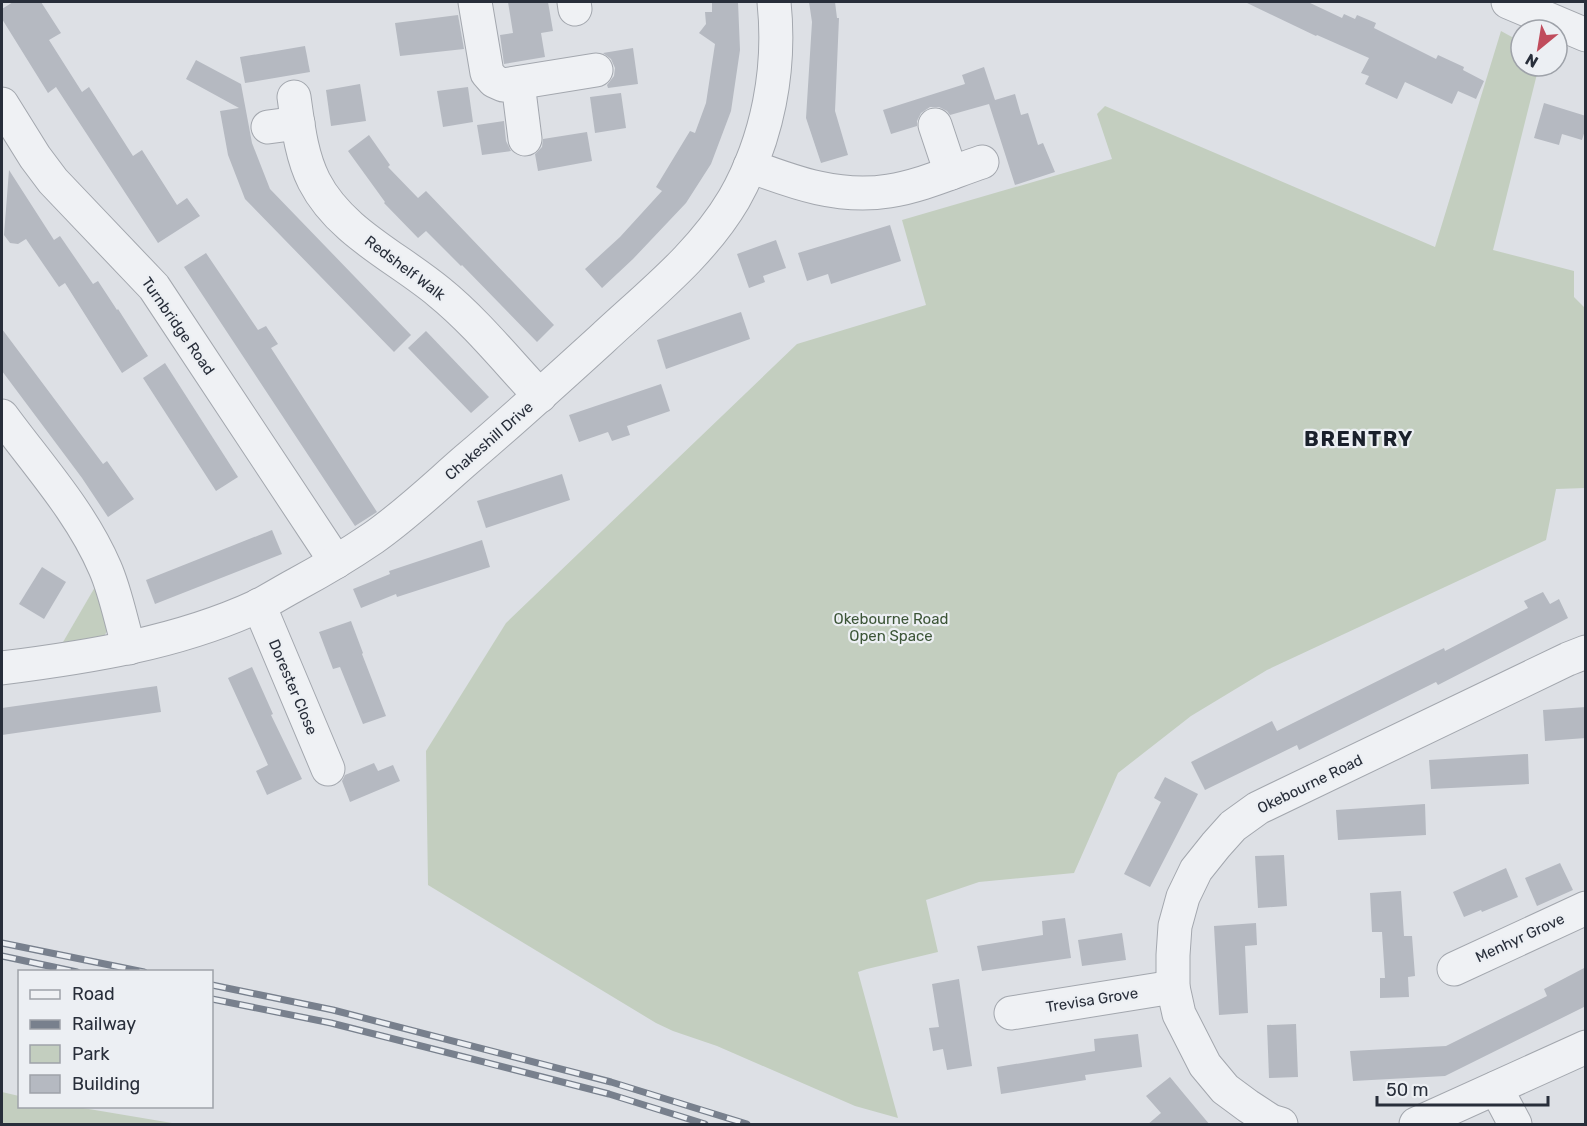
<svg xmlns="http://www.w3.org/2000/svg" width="1587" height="1126" font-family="Rubik,sans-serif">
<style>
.green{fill:#c3cebf}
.building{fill:#b5b9c1}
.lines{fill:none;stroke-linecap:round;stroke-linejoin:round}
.minor-casing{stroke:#a3a7ae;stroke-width:35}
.minor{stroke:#eff1f4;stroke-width:33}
.rail-casing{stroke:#78808d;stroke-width:7}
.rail{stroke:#eceff3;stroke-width:4.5;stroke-dasharray:14;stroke-linecap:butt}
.labels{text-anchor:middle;stroke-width:4.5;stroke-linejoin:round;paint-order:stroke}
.street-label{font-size:15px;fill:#282e3a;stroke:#eceff3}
.park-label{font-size:15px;fill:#3c5537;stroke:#eceff3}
.district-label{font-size:21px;font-weight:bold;letter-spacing:1.5px;fill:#1a202b;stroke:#eceff3}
</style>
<rect width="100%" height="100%" fill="#dde0e5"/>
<g class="green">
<polygon points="1501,31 1521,42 1521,66 1539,66 1493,250 1574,271 1574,297 1585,308 1585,488 1556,489 1546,540 1267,670 1191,716 1118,773 1074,873 979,882 926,900 938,952 867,969 858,972 898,1118 855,1106 717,1046 673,1031 656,1023 428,885 426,751 506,623 797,344 926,305 902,220 1112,159 1097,114 1105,106 1435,247"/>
<polygon points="95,587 108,630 102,639 59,649"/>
<polygon points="2,1092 19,1096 20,1106 77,1107 178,1124 2,1124"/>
</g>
<g class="building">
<polygon points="13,2 41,2 61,33 49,40 82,92 89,87 133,156 142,150 177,205 187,198 200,216 158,243 56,87 48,93 2,19 2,9"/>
<polygon points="508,2 548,2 553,31 541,33 545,57 504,64 500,35 513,33"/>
<polygon points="712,2 738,2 740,50 731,111 711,164 686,203 633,259 602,288 585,269 620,237 662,191 656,187 690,131 695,133 706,103 715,44 699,33 706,24 705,12 712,12"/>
<polygon points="809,2 835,2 837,18 839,18 835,111 848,155 821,163 806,118 812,22"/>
<polygon points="1245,2 1308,2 1342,18 1344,14 1355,19 1357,15 1376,23 1374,28 1436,59 1438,55 1464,67 1463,70 1484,81 1476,99 1458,91 1452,104 1405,82 1397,99 1365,84 1369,76 1361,73 1369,58 1317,35 1316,36"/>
<polygon points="458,15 464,49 400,56 395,23"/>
<polygon points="305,46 310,72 245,83 240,57"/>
<polygon points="633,48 638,84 608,88 607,85 614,76 615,68 611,59 603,53"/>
<polygon points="196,60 241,84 252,143 270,189 411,335 394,352 245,199 228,155 220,111 239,108 186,79"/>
<polygon points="984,67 995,100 1015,94 1021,115 1028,113 1038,145 1043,143 1055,172 1015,185 989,104 950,115 947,111 939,107 930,107 921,113 917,121 917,126 891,134 883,110 965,84 962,75"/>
<polygon points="360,84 366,121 331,126 326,90"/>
<polygon points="468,87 473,122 443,127 437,91"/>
<polygon points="621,93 626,128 595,133 590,97"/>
<polygon points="1544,103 1586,116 1586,127 1582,140 1562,134 1559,145 1534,138"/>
<polygon points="504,121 506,141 511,151 482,155 477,125"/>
<polygon points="587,132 592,161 538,171 535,154 542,147 543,139"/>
<polygon points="369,135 390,165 388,167 418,198 426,191 554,325 537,342 462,265 461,266 426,231 418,238 384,203 385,202 348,151"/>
<polygon points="9,170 54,240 60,236 93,284 98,281 117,310 118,309 148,356 122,373 65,283 59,287 26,239 18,244 10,243 4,235"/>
<polygon points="890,225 901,261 831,284 828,274 807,281 798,253"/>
<polygon points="776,240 786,268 763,276 765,282 749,288 737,254"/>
<polygon points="206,253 258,330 266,326 278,344 271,348 377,512 355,526 184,267"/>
<polygon points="741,312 750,339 666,369 657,340"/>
<polygon points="2,329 103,464 107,461 134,499 108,517 82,478 2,371"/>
<polygon points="426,331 489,397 471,413 408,348"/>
<polygon points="165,363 238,477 216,491 143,378"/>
<polygon points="661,384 670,411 627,426 630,435 612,441 608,432 579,442 569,415"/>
<polygon points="562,474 570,500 486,528 477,501"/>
<polygon points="272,530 282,554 155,604 146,580"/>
<polygon points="482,540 490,567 397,597 396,594 361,608 353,589 390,574 389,571"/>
<polygon points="42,567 66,582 44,619 19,604"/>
<polygon points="1543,592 1550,604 1559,599 1568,618 1438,685 1436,682 1299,750 1297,745 1205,790 1191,762 1272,721 1277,731 1444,648 1445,651 1528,608 1524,601"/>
<polygon points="351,621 363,653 362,654 386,716 363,724 340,667 333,669 319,632"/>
<polygon points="252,667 273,714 271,715 302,779 267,795 256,771 268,765 228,678"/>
<polygon points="157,686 161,712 2,735 2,708"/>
<polygon points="1586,707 1586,738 1545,741 1543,710"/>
<polygon points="1528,754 1529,784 1431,789 1429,760"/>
<polygon points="374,763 378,771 393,765 400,781 350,802 342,781 345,775"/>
<polygon points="1165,777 1198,794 1150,887 1124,874 1161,802 1154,798"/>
<polygon points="1425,804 1426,835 1338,840 1336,810"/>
<polygon points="1284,855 1287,906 1258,908 1255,856"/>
<polygon points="1560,863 1573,890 1537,906 1525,878"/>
<polygon points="1506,868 1518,897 1482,912 1481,910 1464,917 1453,892"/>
<polygon points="1401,891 1404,936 1412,936 1415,976 1408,977 1409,997 1380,998 1380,978 1385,978 1382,932 1372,932 1370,893"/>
<polygon points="1065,918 1071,958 982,971 977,946 1043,935 1042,921"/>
<polygon points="1256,923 1257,945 1245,946 1248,1013 1219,1015 1214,926"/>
<polygon points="1122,933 1126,960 1082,966 1078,940"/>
<polygon points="1586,967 1586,1006 1445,1076 1353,1081 1350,1051 1446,1046 1547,996 1544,989"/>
<polygon points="959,979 972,1066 947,1070 943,1049 933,1051 929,1028 939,1027 932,984"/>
<polygon points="1296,1024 1298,1077 1269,1078 1267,1025"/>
<polygon points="1138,1034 1142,1067 1085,1075 1086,1080 1001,1094 997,1067 1095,1051 1094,1039"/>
<polygon points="1170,1077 1184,1094 1210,1125 1147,1125 1161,1113 1146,1096"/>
</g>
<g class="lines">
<defs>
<g id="minor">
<polyline points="475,2 487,73 494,81 503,85 596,70"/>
<polyline points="574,2 575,9"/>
<polyline points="1508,2 1586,35"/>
<polyline points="518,83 525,139"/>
<path d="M294,97C298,125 301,155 314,181C340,232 397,257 439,292C476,322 507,361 540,396"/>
<polyline points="2,104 35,157 53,181 154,287 336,562"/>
<polyline points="935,125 951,173"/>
<polyline points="268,127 298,123"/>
<path d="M750,166C795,183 840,199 889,191C921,186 952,172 982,162"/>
<path d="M2,416C38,465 81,512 105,568C116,593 121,622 129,648"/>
<polyline points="259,605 328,769"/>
<path d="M2,668C89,657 178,643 258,606C271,599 284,591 297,584C323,570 348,555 373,538C406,515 435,487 466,460C512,421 557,380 602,339C649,295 701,255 734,199C768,139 781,69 774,2"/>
<polyline points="1454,969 1586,908"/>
<polyline points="1011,1013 1173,987"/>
<polyline points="1496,1088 1515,1124"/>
<polyline points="1281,1124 1271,1121 1248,1106 1225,1089 1205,1065 1179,1014 1173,987 1173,955 1175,926 1183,897 1196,870 1216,845 1233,826 1258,808 1568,659 1586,652"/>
<polyline points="1416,1124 1586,1047"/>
</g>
</defs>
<use href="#minor" class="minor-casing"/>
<use href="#minor" class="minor"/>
<defs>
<g id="rail">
<polyline points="2,943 144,972"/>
<polyline points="2,956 77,972"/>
<polyline points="212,985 333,1010 611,1082 747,1124"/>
<polyline points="212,999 331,1023 609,1094 705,1124"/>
</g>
</defs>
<use href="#rail" class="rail-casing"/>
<use href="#rail" class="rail"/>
</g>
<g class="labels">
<g class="street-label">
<text transform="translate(405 268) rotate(37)" y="5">Redshelf Walk</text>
<text transform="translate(178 326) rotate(55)" y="5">Turnbridge Road</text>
<text transform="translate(489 441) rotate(-41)" y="5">Chakeshill Drive</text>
<text transform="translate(293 687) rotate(67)" y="5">Dorester Close</text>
<text transform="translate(1310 784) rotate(-26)" y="5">Okebourne Road</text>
<text transform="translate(1520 938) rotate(-25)" y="5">Menhyr Grove</text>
<text transform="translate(1092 1000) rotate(-9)" y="5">Trevisa Grove</text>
</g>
<g class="park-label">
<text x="891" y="624">Okebourne Road<tspan x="891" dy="17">Open Space</tspan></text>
</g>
<g class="district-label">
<text x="1359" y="446">BRENTRY</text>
</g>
</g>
<rect width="1587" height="1126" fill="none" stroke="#282e3a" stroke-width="6"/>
<rect x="18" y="970" width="195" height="138" fill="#eceff3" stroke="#9ea2a9" stroke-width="1.5"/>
<rect x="30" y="990" width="30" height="9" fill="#eff1f4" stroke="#9ea2a9" stroke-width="1.5"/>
<text x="72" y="1000" font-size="18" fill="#282e3a">Road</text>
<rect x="30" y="1020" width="30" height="9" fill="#78808d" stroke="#9ea2a9" stroke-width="1.5"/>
<text x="72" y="1030" font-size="18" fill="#282e3a">Railway</text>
<rect x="30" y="1045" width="30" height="18" fill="#c3cebf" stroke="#9ea2a9" stroke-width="1.5"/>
<text x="72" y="1060" font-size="18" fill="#282e3a">Park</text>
<rect x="30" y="1075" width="30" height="18" fill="#b5b9c1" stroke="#9ea2a9" stroke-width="1.5"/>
<text x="72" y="1090" font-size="18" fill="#282e3a">Building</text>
<g transform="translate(1539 48) rotate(210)"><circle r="28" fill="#eceff3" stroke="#9ea2a9" stroke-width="1.5"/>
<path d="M0-4.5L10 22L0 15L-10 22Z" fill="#c04c5c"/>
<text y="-9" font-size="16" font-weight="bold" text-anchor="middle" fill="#282e3a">N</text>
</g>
<path d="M1377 1096v9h171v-9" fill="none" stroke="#282e3a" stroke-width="3"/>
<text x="1386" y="1096" font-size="18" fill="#282e3a" stroke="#eceff3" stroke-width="4.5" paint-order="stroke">50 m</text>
</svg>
